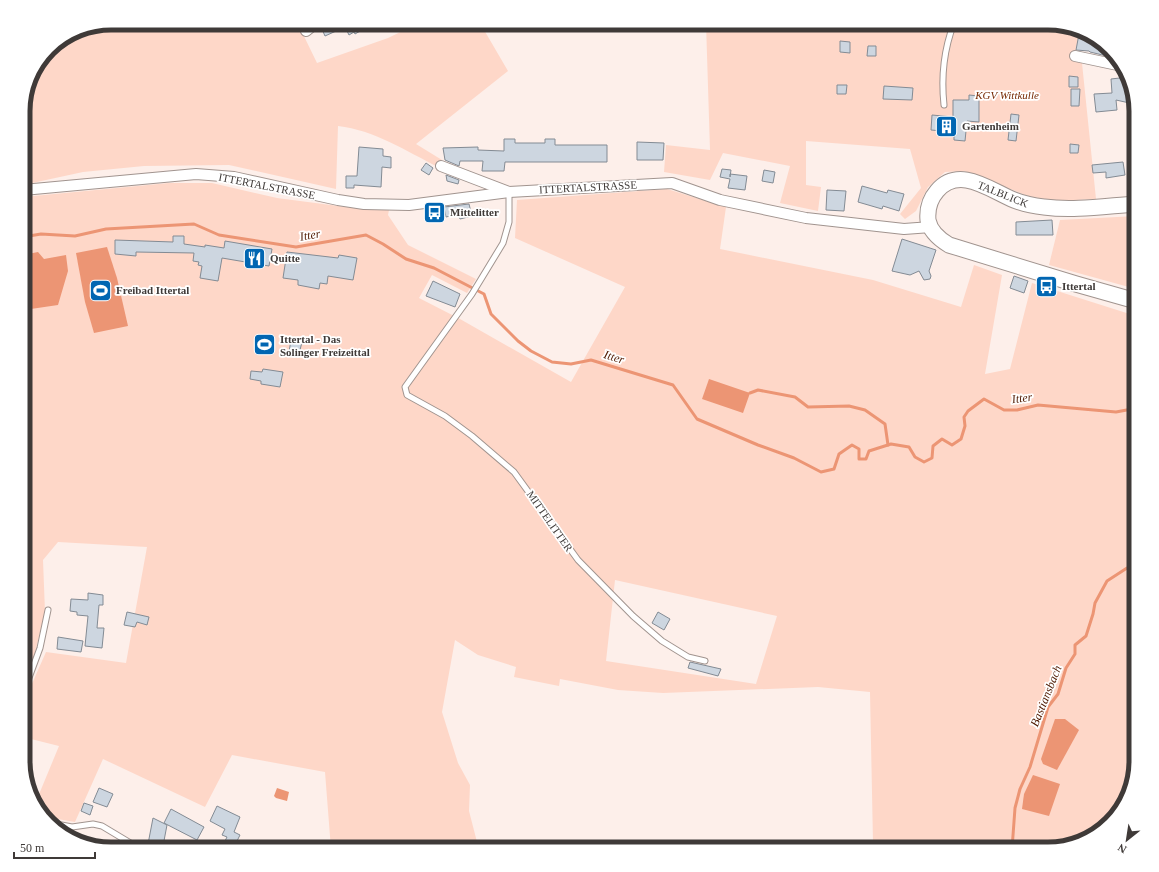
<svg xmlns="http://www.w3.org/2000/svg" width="1159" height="872" font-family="Georgia,serif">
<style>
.built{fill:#f9e2da}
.green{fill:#fed7c8;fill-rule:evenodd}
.water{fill:#ec9574}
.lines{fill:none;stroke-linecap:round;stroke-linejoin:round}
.stream{stroke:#ec9574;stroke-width:3}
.building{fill:#cdd6e0;stroke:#838b94}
.lane-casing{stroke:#a1948f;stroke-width:7}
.street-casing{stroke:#a1948f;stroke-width:12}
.secondary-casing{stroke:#a1948f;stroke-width:17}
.lane{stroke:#fff;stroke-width:5}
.street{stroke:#fff;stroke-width:10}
.secondary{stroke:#fff;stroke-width:15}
.labels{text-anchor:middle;stroke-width:3.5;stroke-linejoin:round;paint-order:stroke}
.park-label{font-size:11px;font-style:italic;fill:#782b05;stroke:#fff}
.poi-label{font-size:11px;font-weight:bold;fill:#3f3a38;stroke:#fff;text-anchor:start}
.street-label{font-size:11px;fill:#3f3a38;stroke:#fff}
.water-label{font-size:12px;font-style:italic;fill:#4f1a02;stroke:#fff}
.rim{fill:none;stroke:#3f3a38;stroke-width:5}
</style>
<rect width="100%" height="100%" fill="#fdefea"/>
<polygon class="built" points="796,23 838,23 838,30"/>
<g class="green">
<path d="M141,23H225V32L300,28L317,63L388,38L419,23H480L508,71L416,144L442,160L438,167C406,151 374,130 338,126L336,189L229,165L144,166L83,172L23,185C23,128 13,57 77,30C93,23 123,27 141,27Z"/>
<polygon points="706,23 796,23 838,30 838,23 1048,23 1080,34 1073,61 1082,63 1096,199 1055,201 1028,196 964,171 945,172 928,187 916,211 905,219 900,214 921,188 910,149 806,141 806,185 821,187 818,211 780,203 790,166 723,153 710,180 664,172 666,145 710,150"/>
<path d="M169,183H212L277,198L346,207L389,210L388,215L408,245L476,279L467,293L432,275L419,298L460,319L571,382L625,287L515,238L517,200L667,189L726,207L720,249L873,280L961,307L974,265L1002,275L985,374L1010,369L1032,283L1136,316V761L1118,815L1087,840L1048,849H864L873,843L870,692L818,687L663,693L618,690L560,679L559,686L514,677L516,667L478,655L455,640L442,712L458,763L470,785L469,811L477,842L482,849H331L325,772L232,755L205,807L103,759L75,822L46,817L35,804L59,746L23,737V704L46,652L126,663L147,547L58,542L43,560L45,612L34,657L23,683V197ZM615,580L777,616L756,684L606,661Z"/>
<polygon points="1136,216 1136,289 1049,265 1060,220"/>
</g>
<g class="water">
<polygon points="107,247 117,278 128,326 94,333 85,302 76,253"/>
<polygon points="38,252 44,259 66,255 68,271 58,305 24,310 23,255"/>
<polygon points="709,379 750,393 743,413 702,399"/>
<polygon points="1055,719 1065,719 1079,730 1057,770 1043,764 1041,759"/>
<polygon points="1033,775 1060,784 1049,816 1022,809 1024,794"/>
<polygon points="277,788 289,792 287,801 276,798 274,796"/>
</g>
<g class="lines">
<g class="stream">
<polyline points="23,237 41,234 75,236 106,229 194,224 219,235 296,247 366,235 383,244 406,259 434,268 484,294 491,314 518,341 531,351 552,362 571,364 591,360 673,385 697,419 758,445 794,458 821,472 834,469 839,454 852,445 859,449 859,459 866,459 869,451 891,444 909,447 915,457 924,462 932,458 933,446 942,439 952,445 961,439 965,426 964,417 968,411 984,399 1004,410 1017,410 1038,405 1116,412 1132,409 1136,411"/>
<polyline points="750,393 758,390 795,397 808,407 849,406 865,410 885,424 888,445"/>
<polyline points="1012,849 1015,808 1020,789 1030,767 1048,707 1058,694 1066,668 1075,654 1075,645 1086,636 1093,614 1095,603 1107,581 1127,568"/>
</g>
</g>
<g class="building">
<polygon points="330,23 374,23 355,34 354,32 349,35 345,27 325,36 321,27"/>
<polygon points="1079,34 1102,41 1115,58 1090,52 1089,51 1076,50"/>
<polygon points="840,41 850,42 850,53 840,52"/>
<polygon points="868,46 876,46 876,56 867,56"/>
<polygon points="1069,76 1078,77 1078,87 1069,87"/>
<polygon points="1128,77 1134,104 1116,100 1117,110 1096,112 1094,94 1112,93 1111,79"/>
<polygon points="837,85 847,85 846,94 837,94"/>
<polygon points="884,86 913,88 912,100 883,99"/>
<polygon points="1071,89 1080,89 1079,106 1071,106"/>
<polygon points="969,95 979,96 979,122 967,121 965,141 954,140 954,132 931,130 932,115 953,117 953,100 969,100"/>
<polygon points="1011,114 1019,115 1016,141 1008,140"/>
<polygon points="504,139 515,139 515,143 545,143 545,139 555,139 555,145 607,145 607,162 505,162 504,171 482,171 483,161 460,161 459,166 445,160 443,148 478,147 478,150 504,151"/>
<polygon points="637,142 664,143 663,160 637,160"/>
<polygon points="1070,144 1079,145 1078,153 1070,153"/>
<polygon points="359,147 383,149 383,156 391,157 391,168 382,167 381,187 354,185 354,188 346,188 346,176 357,176"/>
<polygon points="1123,162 1125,175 1106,178 1106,172 1093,173 1092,165"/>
<polygon points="426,163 433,168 429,175 421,170"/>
<polygon points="722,169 731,170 730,177 730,174 747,176 745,190 728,188 730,179 720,177"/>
<polygon points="764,170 775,172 773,183 762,181"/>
<polygon points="446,175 459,180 458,184 447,181"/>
<polygon points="862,186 887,193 888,190 904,194 899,211 883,206 882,209 858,202"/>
<polygon points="827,190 846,191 844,211 826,210"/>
<polygon points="469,204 472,216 460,219 458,214 446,217 444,207"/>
<polygon points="1052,220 1053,235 1016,235 1016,222"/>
<polygon points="173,236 184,236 184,244 205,247 205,245 224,248 225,241 272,249 269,266 222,258 218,281 200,278 202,266 198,265 199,262 193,261 194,253 136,252 136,256 115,254 115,240 173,242"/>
<polygon points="902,239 936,250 929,271 931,276 930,279 924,280 919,271 910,275 892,271"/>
<polygon points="287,252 338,258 339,255 357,258 353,280 328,276 327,284 320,283 319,289 298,285 298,280 283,278"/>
<polygon points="1014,276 1028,281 1024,293 1010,288"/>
<polygon points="433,281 460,294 455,307 426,296"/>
<polygon points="291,340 302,342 299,354 289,352"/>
<polygon points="263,369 283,372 280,387 261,384 261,381 250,379 251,371 262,372"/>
<polygon points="88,593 103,595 103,605 99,605 97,628 104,628 102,648 85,646 88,616 77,615 77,612 70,611 71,599 88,600"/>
<polygon points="127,612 149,617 147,625 137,622 135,627 124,625"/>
<polygon points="658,612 670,619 664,630 652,623"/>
<polygon points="58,637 83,641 81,652 57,649"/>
<polygon points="690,662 721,669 718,676 688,668"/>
<polygon points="99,788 113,794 107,807 93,802"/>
<polygon points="84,803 93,806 90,815 81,811"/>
<polygon points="217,806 240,817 234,832 240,835 233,849 221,849 227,837 222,835 225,829 210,821"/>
<polygon points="171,809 204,827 197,840 164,823"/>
<polygon points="153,818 167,825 163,846 148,844"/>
</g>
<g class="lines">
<defs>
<g id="lane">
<path d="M944,105C941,77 944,49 954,23"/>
<polyline points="509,192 509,222 503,243 472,294 405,387 407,395 445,416 472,436 514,472 578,560 633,616 662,641 688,657 705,661"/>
<polyline points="23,694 40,648 48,610"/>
<polyline points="51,823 72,827 93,824 102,826 132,844 130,849"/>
</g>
<g id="street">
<polyline points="306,31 316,23"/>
<polyline points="1075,56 1122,66"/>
<polyline points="441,166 509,192"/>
<polyline points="23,190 196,174 234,177 338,200 364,204 409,205 509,192 672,183 720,200 806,218 904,229 931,227"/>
</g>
<path id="secondary" d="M1136,204C1106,206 1074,211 1044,207C1034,206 1024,204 1014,200C990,190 959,165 937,191C930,199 927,209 928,220C930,231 939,239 949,245L1076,284L1136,301"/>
</defs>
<use href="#lane" class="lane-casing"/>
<use href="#street" class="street-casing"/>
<use href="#secondary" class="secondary-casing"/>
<use href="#lane" class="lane"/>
<use href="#street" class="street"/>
<use href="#secondary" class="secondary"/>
</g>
<defs>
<symbol id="building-square" viewBox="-11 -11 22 22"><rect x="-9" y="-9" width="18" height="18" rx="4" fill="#0166b2" stroke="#fff"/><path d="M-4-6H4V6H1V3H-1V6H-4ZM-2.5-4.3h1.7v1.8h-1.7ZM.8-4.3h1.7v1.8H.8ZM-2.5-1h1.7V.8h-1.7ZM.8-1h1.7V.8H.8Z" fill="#fff"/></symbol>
<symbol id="bus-square" viewBox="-11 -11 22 22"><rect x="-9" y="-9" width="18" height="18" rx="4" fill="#0166b2" stroke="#fff"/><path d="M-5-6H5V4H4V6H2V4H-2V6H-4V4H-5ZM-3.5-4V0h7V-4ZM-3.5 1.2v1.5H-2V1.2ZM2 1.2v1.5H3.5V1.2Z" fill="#fff"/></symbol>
<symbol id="restaurant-square" viewBox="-11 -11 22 22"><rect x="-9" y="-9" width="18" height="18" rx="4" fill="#0166b2" stroke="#fff"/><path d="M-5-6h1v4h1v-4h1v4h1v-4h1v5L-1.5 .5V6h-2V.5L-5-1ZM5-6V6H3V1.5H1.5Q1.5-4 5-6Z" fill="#fff"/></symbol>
<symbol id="stadium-square" viewBox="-11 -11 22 22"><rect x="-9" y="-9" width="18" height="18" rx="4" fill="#0166b2" stroke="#fff"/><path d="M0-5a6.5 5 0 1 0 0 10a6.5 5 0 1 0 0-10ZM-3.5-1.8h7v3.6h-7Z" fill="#fff"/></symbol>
</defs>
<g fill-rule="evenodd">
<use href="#building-square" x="934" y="114" width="25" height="25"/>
<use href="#bus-square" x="422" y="200" width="25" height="25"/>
<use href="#restaurant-square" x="242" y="246" width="25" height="25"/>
<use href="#bus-square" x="1034" y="274" width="25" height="25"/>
<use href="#stadium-square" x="88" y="278" width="25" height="25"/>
<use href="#stadium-square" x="252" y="332" width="25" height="25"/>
</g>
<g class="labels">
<g class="park-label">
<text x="1007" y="99">KGV Wittkulle</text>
</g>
<g class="poi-label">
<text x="962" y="130">Gartenheim</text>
<text x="450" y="216">Mittelitter</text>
<text x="270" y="262">Quitte</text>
<text x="1062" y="290">Ittertal</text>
<text x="116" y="294">Freibad Ittertal</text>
<text x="280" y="343">Ittertal - Das<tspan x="280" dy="13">Solinger Freizeittal</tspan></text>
</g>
<g class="street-label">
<text transform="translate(267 186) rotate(11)" y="4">ITTERTALSTRASSE</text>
<text transform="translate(588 187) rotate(-3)" y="4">ITTERTALSTRASSE</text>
<text transform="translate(1003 194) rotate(22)" y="4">TALBLICK</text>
<text transform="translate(550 521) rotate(55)" y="4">MITTELITTER</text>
</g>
<g class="water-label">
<text transform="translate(310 235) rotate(-10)" y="4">Itter</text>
<text transform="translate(614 357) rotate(17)" y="4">Itter</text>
<text transform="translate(1022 398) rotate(-7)" y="4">Itter</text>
<text transform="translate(1046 696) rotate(-68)" y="4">Bastiansbach</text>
</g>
</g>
<path d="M0 0H1159V872H0ZM111 30H1048A81 81 0 0 1 1129 111V761A81 81 0 0 1 1048 842H111A81 81 0 0 1 30 761V111A81 81 0 0 1 111 30Z" fill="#fff" fill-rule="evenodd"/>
<path class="rim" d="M111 30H1048A81 81 0 0 1 1129 111V761A81 81 0 0 1 1048 842H111A81 81 0 0 1 30 761V111A81 81 0 0 1 111 30Z"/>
<g transform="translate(1127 840) rotate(210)" stroke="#ffffff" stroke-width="3" paint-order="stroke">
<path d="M0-3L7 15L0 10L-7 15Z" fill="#3f3a38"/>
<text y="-6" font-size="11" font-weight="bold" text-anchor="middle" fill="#3f3a38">N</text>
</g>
<path d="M14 852v6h81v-6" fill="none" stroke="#3f3a38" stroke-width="2"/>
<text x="20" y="852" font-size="12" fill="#3f3a38" stroke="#ffffff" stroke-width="3" paint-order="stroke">50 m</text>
</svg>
